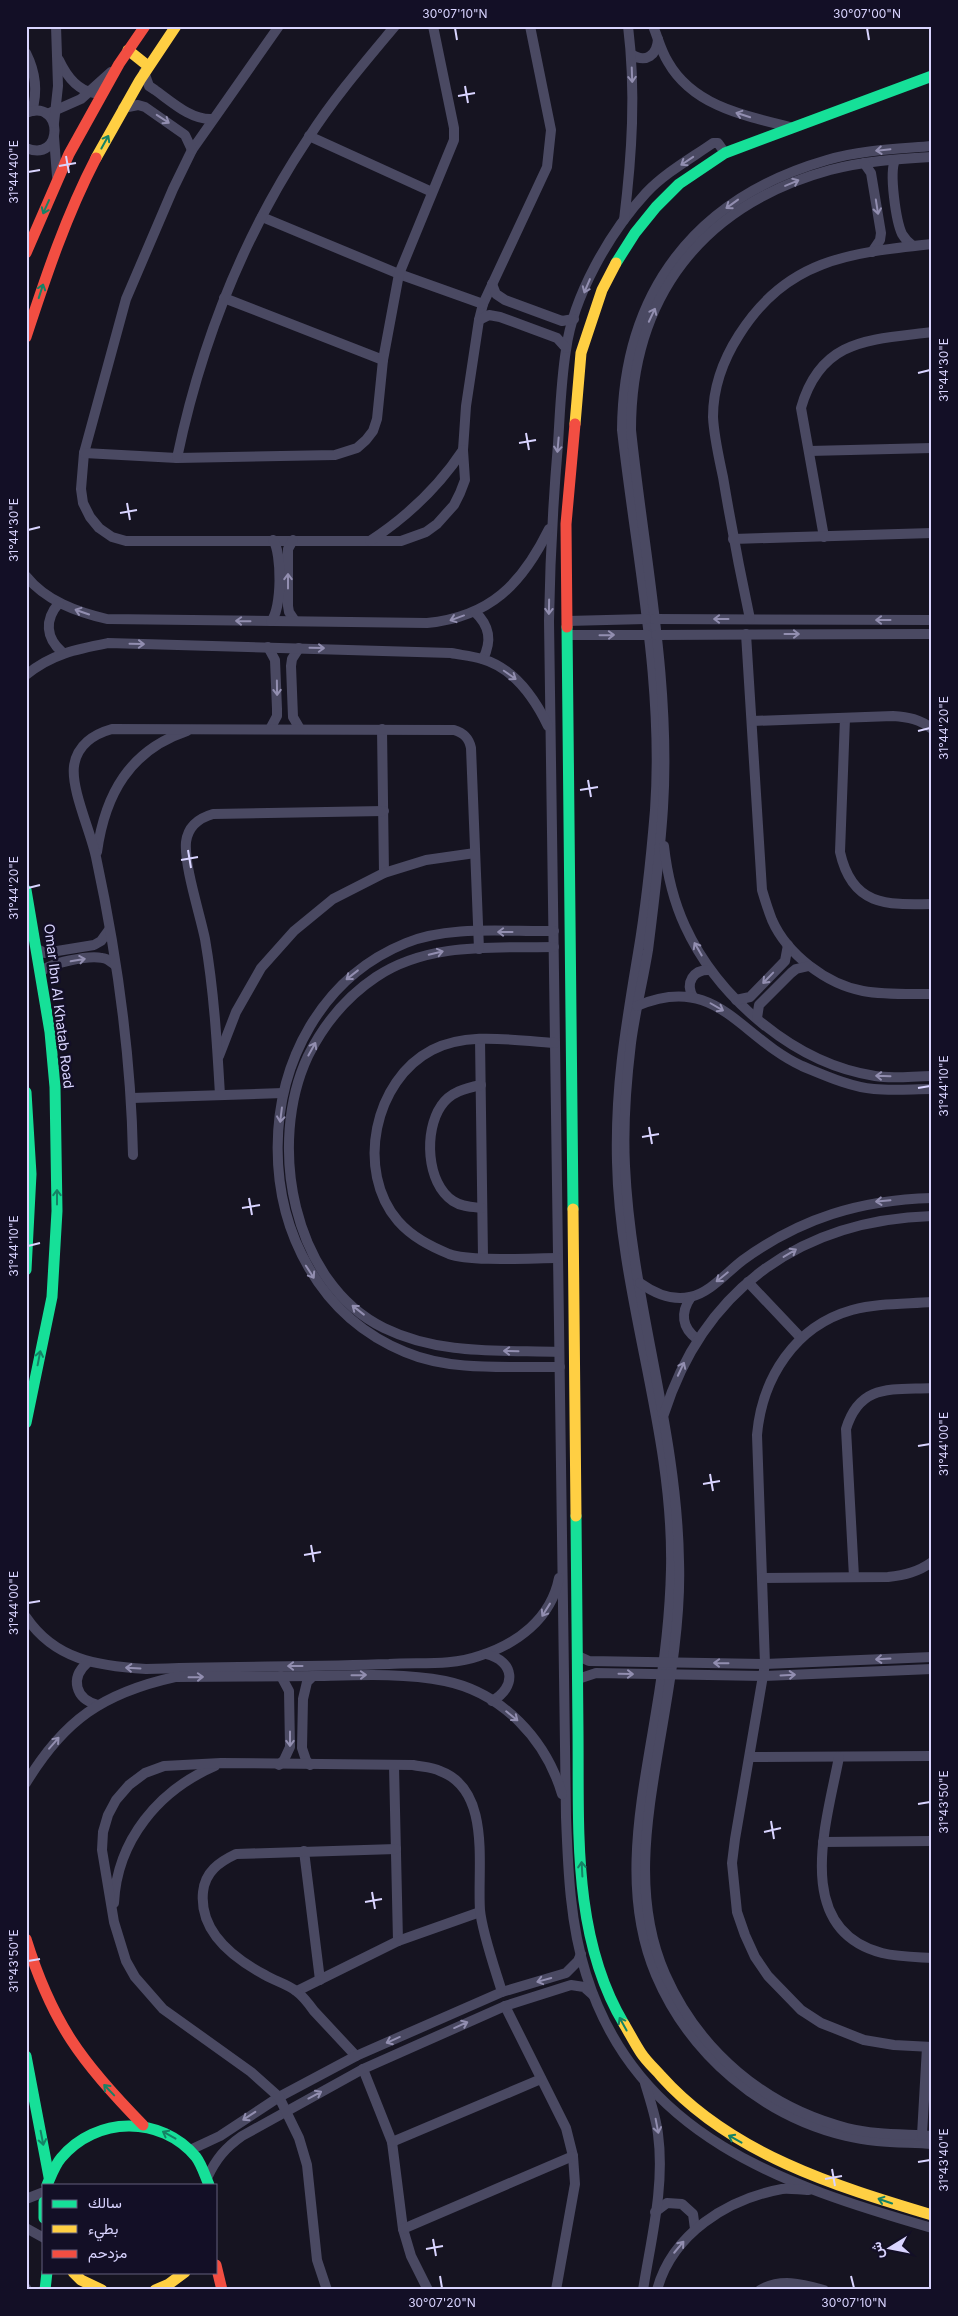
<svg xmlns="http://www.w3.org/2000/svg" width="958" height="2316" font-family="Inter,Vazirmatn,sans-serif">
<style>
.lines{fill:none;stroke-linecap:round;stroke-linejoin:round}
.street{stroke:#4a4962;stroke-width:10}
.fast{stroke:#16e098;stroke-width:11}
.slow{stroke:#ffcf43;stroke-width:11}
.jam{stroke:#f24e42;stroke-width:11}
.oneway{stroke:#928eb0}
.oneway2{stroke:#158265}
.ticks{fill:none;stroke:#d9d4ff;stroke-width:2}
.labels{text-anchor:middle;stroke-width:5;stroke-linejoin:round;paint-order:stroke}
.street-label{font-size:14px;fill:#d9d4ff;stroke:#130f26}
.neatline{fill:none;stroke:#d9d4ff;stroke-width:2}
.ticks-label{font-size:12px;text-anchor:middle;fill:#d9d4ff}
</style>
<rect width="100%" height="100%" fill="#161421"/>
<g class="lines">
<g class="street">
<polyline points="279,26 192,150 173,189 126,299 84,453 81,489 83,503 90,517 99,528 112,537 126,541 401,541 426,532 437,524 454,505 460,493 465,480 463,450 466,406 479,320 483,304 547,167 551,130 530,26"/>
<path d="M653,26C658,38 661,51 668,62C693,106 745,116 790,127"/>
<path d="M26,53C35,71 38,91 32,111"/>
<path d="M631,54C646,64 657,55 658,39"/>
<path d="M59,60C66,75 76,90 94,93"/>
<path d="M144,72L149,86L155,90C172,102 191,120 212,119"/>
<polyline points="123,108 138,105 145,107 185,135 192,150"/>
<path d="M26,113C64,97 64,164 26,148"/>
<polyline points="47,114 81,99 111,72"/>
<polyline points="54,123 58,86 56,26"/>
<polyline points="309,136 432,192"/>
<polyline points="54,137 57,176"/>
<path d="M932,146C897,149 861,150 827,160C695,198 623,292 622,430C636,556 664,683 655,810C651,858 646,906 638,953C626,1025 615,1087 617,1162C620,1299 674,1431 671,1569C670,1616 664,1665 656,1712C642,1799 620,1890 656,1975C690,2055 762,2116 846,2136C874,2143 903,2142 932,2144"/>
<path d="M725,153L718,143H713C690,159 665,173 646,193C610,232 573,296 566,350C561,381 560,413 558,444C553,503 550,562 549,621L566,1817C568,1869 570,1924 586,1974C637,2137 783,2185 932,2228"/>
<path d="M932,157C898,159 863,161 830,170C702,205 631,297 631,430C644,555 671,682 663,808C660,855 654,903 648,950C643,981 635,1012 631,1043C626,1084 623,1126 625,1166C631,1299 677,1428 679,1561C681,1620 670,1682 660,1740C647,1818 632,1899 665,1974C699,2051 765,2107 847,2128C875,2135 903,2134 932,2136"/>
<path d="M895,160C889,173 896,221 902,234C905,239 909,243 913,246"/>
<polyline points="864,163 871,173 881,233 880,240 872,252"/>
<polyline points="262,217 399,274 483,304"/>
<path d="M624,220C632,155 636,91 628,26"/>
<polyline points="492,284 496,294 505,300 562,321 574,319"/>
<polyline points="224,298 383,360"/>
<polyline points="479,320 489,315 500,317 557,338 566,348"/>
<polyline points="809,451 932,448"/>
<polyline points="84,453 177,458 335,455 357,448 366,440 373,431 377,419 383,360 399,274 454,140 454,128 433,26"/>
<path d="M177,458C201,343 244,234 309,137C334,98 365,62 395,26"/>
<path d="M824,537L801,408C821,338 870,340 932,332"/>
<polyline points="733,539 932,533"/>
<polyline points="293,540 288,549 288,606 289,612 295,621"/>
<path d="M370,541C408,516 438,488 463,450"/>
<path d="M26,576C46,601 77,612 107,619L427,623C490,617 522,584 549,529"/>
<path d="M59,603C44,620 46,638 62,652"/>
<path d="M475,612C490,626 492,641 483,659"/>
<polyline points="654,619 932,620"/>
<path d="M750,619C740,572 731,525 723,477C719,458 714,437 713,417C713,388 723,360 739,335C787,259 849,253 932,244"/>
<path d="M271,621C282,609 282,553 273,540"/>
<polyline points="567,621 646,619"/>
<path d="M746,634L762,890C765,900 768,910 772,920C787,954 826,984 863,991C885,995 909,994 932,994"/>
<polyline points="567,635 648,635"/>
<polyline points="656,635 932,634"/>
<polyline points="268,647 275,660 277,709 277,716 270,729"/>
<polyline points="299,648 292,659 291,666 293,717 300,729"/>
<path d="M26,675C51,654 77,649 108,643L451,653C461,655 472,656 482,659C514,668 534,697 548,726"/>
<path d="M845,718L840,852C852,906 886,905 932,904"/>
<path d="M752,721L893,716C908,717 920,719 932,729"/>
<polyline points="382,729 384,873"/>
<path d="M664,846C667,873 673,900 685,926C718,998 795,1064 875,1076C893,1079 913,1076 932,1076"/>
<path d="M97,852C105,794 130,750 187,731"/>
<path d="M554,931C508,932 449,925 406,943C236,1012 234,1282 405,1352C452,1372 510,1366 560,1367"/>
<path d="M554,947C494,948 428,942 376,977C346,997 324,1024 308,1056C267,1143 292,1283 384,1328C439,1355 500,1350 559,1352"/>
<polyline points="37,949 45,953 94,945 101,941 109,930"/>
<path d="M41,972C49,963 89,955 102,958C107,958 111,962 115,965"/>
<path d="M693,997C685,983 693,969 710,970"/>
<polyline points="736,1000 750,997 785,961 788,945"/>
<path d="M637,1006C717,972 739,1037 802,1066C824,1075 850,1087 874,1089C893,1091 913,1089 932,1089"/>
<polyline points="757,1018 759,1005 791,973 796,969 809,966"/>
<polyline points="480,1039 483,1258"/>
<path d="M555,1043C516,1041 468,1031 432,1050C374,1080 355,1171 398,1221C412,1237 430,1246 449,1254C471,1262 532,1258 558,1258"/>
<polyline points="219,1056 236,1012 261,968 294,931 333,899 384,873 426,860 475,853"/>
<path d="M481,1085C466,1088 450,1092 441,1106C424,1131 426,1183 453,1201C462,1207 472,1207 482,1208"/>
<path d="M220,1095C217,1043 214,991 205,939C200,914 184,866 186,842C188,826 199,818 213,814L384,811"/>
<polyline points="132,1098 283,1093"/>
<path d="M133,1155C131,1055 117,955 96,857C91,832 71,790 74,766C77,745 94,734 112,729L454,730C464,733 469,738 471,748L479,949"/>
<polyline points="748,1282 801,1338"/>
<path d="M640,1283C654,1293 672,1301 690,1297C710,1293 727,1272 743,1260C801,1218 860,1200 932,1198"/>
<path d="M691,1297C680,1313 682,1328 697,1339"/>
<path d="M932,1302C905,1304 878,1303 852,1310C795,1326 762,1378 757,1435L765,1664L735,1839L732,1863L737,1912L745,1935L755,1957L768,1976L801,2010L821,2023L864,2040L894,2045L932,2047"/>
<path d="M664,1414C704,1289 801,1220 932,1216"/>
<path d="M854,1577L846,1429C860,1383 892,1390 932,1388"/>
<path d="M762,1578L888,1577C905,1575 918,1572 932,1562"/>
<path d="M26,1617C55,1660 98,1666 146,1669C227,1666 308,1667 389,1664C418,1662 451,1666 479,1656C517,1644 551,1619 559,1578"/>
<path d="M486,1654C515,1661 517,1687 492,1701"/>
<polyline points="578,1656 589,1661 765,1664 932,1657"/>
<path d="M87,1663C70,1678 75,1699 98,1705"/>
<polyline points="578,1679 596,1673 764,1676 932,1669"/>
<polyline points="750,1757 932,1756"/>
<path d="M839,1757C827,1821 791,1929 882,1953C898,1957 915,1957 932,1958"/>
<polyline points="279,1765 284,1760 290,1747 289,1691 281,1676"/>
<polyline points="310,1765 306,1760 302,1748 303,1699 307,1682 313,1676"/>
<polyline points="394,1766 398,1941"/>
<path d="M26,1783C64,1720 103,1693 175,1677C223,1677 272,1676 320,1676C361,1675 404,1673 445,1681C503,1693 546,1740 562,1794"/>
<polyline points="823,1842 932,1841"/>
<polyline points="304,1851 320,1980"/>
<path d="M114,1903C117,1840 159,1790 215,1766"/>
<polyline points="297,1991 398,1941 480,1912"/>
<polyline points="505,2006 566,2128 573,2156 575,2184 556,2290"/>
<path d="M356,2056C342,2041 328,2026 314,2011C309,2004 303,1996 296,1991C287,1984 275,1981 265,1975C233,1958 199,1932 203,1892C205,1872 219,1862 236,1854L396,1849"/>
<polyline points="363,2069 392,2142 403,2229 411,2256 428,2290"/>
<polyline points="922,2135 927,2047"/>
<polyline points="392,2142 541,2079"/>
<polyline points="190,2150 220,2136 279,2097 356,2056 502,1992 566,1973 578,1961 581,1954"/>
<path d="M207,2178C216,2159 225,2148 242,2136L363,2069L505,2006L571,1985L584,1987L593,1995"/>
<polyline points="26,2199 44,2192"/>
<polyline points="655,2212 667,2203 682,2204 693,2214 695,2229"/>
<polyline points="26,2228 44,2238"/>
<polyline points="403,2229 573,2156"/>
<polyline points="26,2288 27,2290"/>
<path d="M327,2290L317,2260L307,2165L299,2138L279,2097L251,2072L163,2009L135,1977L126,1961L114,1922L102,1850L103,1832L108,1815L116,1800L129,1785L145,1773L164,1766L221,1763L413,1765C422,1767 432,1767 440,1771C492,1790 477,1867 480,1910C482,1932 495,1969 502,1992"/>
<path d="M643,2290C651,2239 665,2186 658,2134C656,2117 650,2100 645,2083"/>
<path d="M657,2290C672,2234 727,2199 782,2189C790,2188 800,2190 809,2190"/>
<path d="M760,2290C781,2278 802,2284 824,2290"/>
</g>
<g class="fast">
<polyline points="616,263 635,233 656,207 679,184 725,153 932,76"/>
<polyline points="567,627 573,1209"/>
<polyline points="26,890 50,1032 55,1087 57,1211 52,1297 26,1423"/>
<polyline points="26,1092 31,1174 26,1270"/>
<path d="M576,1516C577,1588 577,1660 578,1732C579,1830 572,1937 624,2024"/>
<polyline points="26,2056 49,2177"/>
<path d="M47,2185C51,2176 55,2165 61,2158C96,2116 161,2115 196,2157C202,2165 205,2176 209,2185"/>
<polyline points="44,2202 44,2218"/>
<polyline points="45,2290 47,2272"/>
</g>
<g class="slow">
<polyline points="128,50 148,66"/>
<polyline points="96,158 140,80 176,26"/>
<polyline points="575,424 581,353 602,290 616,263"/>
<polyline points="573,1209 576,1516"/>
<path d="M624,2024C630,2034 635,2044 641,2053C647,2062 655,2069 661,2076C731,2154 835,2186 932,2215"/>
<polyline points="73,2272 81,2280 102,2290"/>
<polyline points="155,2290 169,2284 185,2272"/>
</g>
<g class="jam">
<polyline points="26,253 69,154 119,64 145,26"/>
<path d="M26,337C46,276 66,216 96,158"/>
<polyline points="567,627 566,524 575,424"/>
<path d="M26,1939C52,2023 82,2063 143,2125"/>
<polyline points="216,2265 222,2290"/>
</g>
</g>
<defs><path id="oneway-shaft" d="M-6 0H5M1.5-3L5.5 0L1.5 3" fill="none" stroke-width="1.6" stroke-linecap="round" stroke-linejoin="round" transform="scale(1.25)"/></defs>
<g class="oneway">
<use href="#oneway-shaft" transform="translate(632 75) rotate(88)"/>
<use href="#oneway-shaft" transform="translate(743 115) rotate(-162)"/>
<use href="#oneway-shaft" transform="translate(163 119) rotate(33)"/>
<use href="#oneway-shaft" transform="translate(883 150) rotate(174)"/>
<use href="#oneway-shaft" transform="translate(687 161) rotate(146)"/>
<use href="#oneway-shaft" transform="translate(792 183) rotate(-23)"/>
<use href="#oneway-shaft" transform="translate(732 204) rotate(144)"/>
<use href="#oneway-shaft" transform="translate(877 207) rotate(81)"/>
<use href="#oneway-shaft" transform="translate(587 286) rotate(113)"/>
<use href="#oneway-shaft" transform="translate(652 315) rotate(-65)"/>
<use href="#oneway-shaft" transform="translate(558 445) rotate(95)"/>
<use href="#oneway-shaft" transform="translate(288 581) rotate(-90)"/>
<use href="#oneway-shaft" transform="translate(549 607) rotate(91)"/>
<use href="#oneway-shaft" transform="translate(82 612) rotate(-161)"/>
<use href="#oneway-shaft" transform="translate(457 618) rotate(160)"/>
<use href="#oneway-shaft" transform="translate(721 619) rotate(180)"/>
<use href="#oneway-shaft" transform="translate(883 620) rotate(-180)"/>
<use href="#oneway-shaft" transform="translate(243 621) rotate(-179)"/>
<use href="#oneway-shaft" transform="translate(792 634)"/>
<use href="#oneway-shaft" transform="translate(607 635) rotate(-1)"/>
<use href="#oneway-shaft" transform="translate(137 644) rotate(1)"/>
<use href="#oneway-shaft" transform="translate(317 648) rotate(1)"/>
<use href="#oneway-shaft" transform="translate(510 675) rotate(35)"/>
<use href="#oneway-shaft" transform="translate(277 688) rotate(89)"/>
<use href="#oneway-shaft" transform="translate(505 932) rotate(180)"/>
<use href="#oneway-shaft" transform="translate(698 949) rotate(-120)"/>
<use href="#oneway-shaft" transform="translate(436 953) rotate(-14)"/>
<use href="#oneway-shaft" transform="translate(78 960) rotate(-10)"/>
<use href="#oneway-shaft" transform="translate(352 975) rotate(142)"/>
<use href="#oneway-shaft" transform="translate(768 978) rotate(134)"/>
<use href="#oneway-shaft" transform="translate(717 1007) rotate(30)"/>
<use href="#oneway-shaft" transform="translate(312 1049) rotate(-61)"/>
<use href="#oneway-shaft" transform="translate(883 1076) rotate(-178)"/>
<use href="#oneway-shaft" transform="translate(281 1115) rotate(97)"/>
<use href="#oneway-shaft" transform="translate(883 1201) rotate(175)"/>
<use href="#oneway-shaft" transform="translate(790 1253) rotate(-31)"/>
<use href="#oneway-shaft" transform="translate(310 1272) rotate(57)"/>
<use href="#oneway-shaft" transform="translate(722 1277) rotate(141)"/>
<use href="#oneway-shaft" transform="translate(358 1310) rotate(-142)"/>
<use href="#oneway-shaft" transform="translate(511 1351) rotate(-179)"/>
<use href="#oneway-shaft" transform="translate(681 1369) rotate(-65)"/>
<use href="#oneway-shaft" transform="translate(546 1610) rotate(122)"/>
<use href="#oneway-shaft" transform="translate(883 1659) rotate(177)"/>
<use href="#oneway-shaft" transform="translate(721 1663) rotate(-179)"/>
<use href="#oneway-shaft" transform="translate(295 1666) rotate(180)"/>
<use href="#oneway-shaft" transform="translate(133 1668) rotate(-177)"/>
<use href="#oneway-shaft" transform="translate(626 1674) rotate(1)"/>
<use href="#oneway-shaft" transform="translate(359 1675) rotate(-1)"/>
<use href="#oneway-shaft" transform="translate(788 1675) rotate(-3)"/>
<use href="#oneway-shaft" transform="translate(196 1677) rotate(-1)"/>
<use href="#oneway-shaft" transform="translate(512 1716) rotate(39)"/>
<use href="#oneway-shaft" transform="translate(290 1739) rotate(90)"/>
<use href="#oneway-shaft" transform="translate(54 1743) rotate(-49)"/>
<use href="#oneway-shaft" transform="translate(544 1980) rotate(165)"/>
<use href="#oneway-shaft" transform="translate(461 2025) rotate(-24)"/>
<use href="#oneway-shaft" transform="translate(393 2040) rotate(156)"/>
<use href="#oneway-shaft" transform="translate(315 2095) rotate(-28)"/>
<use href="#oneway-shaft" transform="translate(249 2116) rotate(147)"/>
<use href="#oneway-shaft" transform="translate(657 2126) rotate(79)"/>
<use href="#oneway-shaft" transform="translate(679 2247) rotate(-50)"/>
</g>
<g class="oneway2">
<use href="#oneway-shaft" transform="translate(105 142) rotate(-61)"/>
<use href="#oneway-shaft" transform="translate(46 207) rotate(114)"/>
<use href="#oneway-shaft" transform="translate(41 291) rotate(-72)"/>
<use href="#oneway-shaft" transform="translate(57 1197) rotate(-90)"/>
<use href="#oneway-shaft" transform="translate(39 1358) rotate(-79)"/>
<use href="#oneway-shaft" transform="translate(582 1869) rotate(-93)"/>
<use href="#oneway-shaft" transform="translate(623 2024) rotate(-119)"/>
<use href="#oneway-shaft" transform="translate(109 2090) rotate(-134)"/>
<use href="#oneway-shaft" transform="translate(169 2135) rotate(-151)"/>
<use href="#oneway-shaft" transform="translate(42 2138) rotate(79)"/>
<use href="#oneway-shaft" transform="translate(735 2139) rotate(-151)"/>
<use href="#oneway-shaft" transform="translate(885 2201) rotate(-161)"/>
</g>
<path class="ticks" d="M455,28L457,40M867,28L869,40M465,86L468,103M458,96L475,93M66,156L69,173M59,166L76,163M28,172L40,170M918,373L930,370M526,433L529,450M519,443L536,440M127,503L130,520M120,513L137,510M28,530L40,527M918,731L930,728M588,780L591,797M580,790L598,787M188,850L191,868M181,860L198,857M28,888L40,885M918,1088L930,1086M649,1127L652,1144M642,1137L659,1134M249,1198L252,1215M242,1208L260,1205M28,1246L40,1243M918,1446L930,1444M710,1474L713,1491M703,1484L720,1481M311,1545L314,1562M304,1555L321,1552M28,1603L40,1601M918,1804L930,1802M771,1821L774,1839M764,1832L781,1828M372,1892L375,1909M365,1902L382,1899M28,1961L40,1959M918,2162L930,2160M832,2169L835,2186M825,2179L842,2176M433,2239L436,2256M426,2249L443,2246M440,2276L442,2288M851,2276L854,2288"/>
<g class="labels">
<g class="street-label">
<text transform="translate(59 1006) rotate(83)" y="5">Omar Ibn Al Khatab Road</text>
</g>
</g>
<rect width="958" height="2316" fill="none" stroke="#130f26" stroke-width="55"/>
<rect x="42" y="2184" width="175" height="90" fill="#130f26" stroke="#625e7d"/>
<rect x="52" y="2200" width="25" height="8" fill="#16e098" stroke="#625e7d"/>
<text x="88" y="2208" font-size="15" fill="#d9d4ff">سالك</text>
<rect x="52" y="2225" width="25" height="8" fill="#ffcf43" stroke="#625e7d"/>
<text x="88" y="2234" font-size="15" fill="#d9d4ff">بطيء</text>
<rect x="52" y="2250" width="25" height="8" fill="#f24e42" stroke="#625e7d"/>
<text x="88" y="2258" font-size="15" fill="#d9d4ff">مزدحم</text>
<g transform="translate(890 2248) rotate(260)" stroke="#130f26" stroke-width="4" paint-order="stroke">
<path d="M0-4L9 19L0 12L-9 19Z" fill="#d9d4ff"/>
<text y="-8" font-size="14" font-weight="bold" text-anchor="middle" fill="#d9d4ff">ش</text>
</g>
<rect x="28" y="28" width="902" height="2260" class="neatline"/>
<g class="ticks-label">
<text x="455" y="18">30°07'10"N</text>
<text x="867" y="18">30°07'00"N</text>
<text transform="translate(14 172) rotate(-90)" y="4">31°44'40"E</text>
<text transform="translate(944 370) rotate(-90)" y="4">31°44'30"E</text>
<text transform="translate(14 530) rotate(-90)" y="4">31°44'30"E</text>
<text transform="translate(944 728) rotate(-90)" y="4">31°44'20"E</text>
<text transform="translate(14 888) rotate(-90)" y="4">31°44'20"E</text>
<text transform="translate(944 1086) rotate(-90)" y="4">31°44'10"E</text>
<text transform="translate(14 1246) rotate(-90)" y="4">31°44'10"E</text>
<text transform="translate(944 1444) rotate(-90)" y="4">31°44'00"E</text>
<text transform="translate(14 1603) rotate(-90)" y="4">31°44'00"E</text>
<text transform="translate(944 1802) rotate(-90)" y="4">31°43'50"E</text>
<text transform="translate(14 1961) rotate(-90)" y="4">31°43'50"E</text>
<text transform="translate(944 2160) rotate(-90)" y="4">31°43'40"E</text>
<text x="442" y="2307">30°07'20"N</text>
<text x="854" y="2307">30°07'10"N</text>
</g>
</svg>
